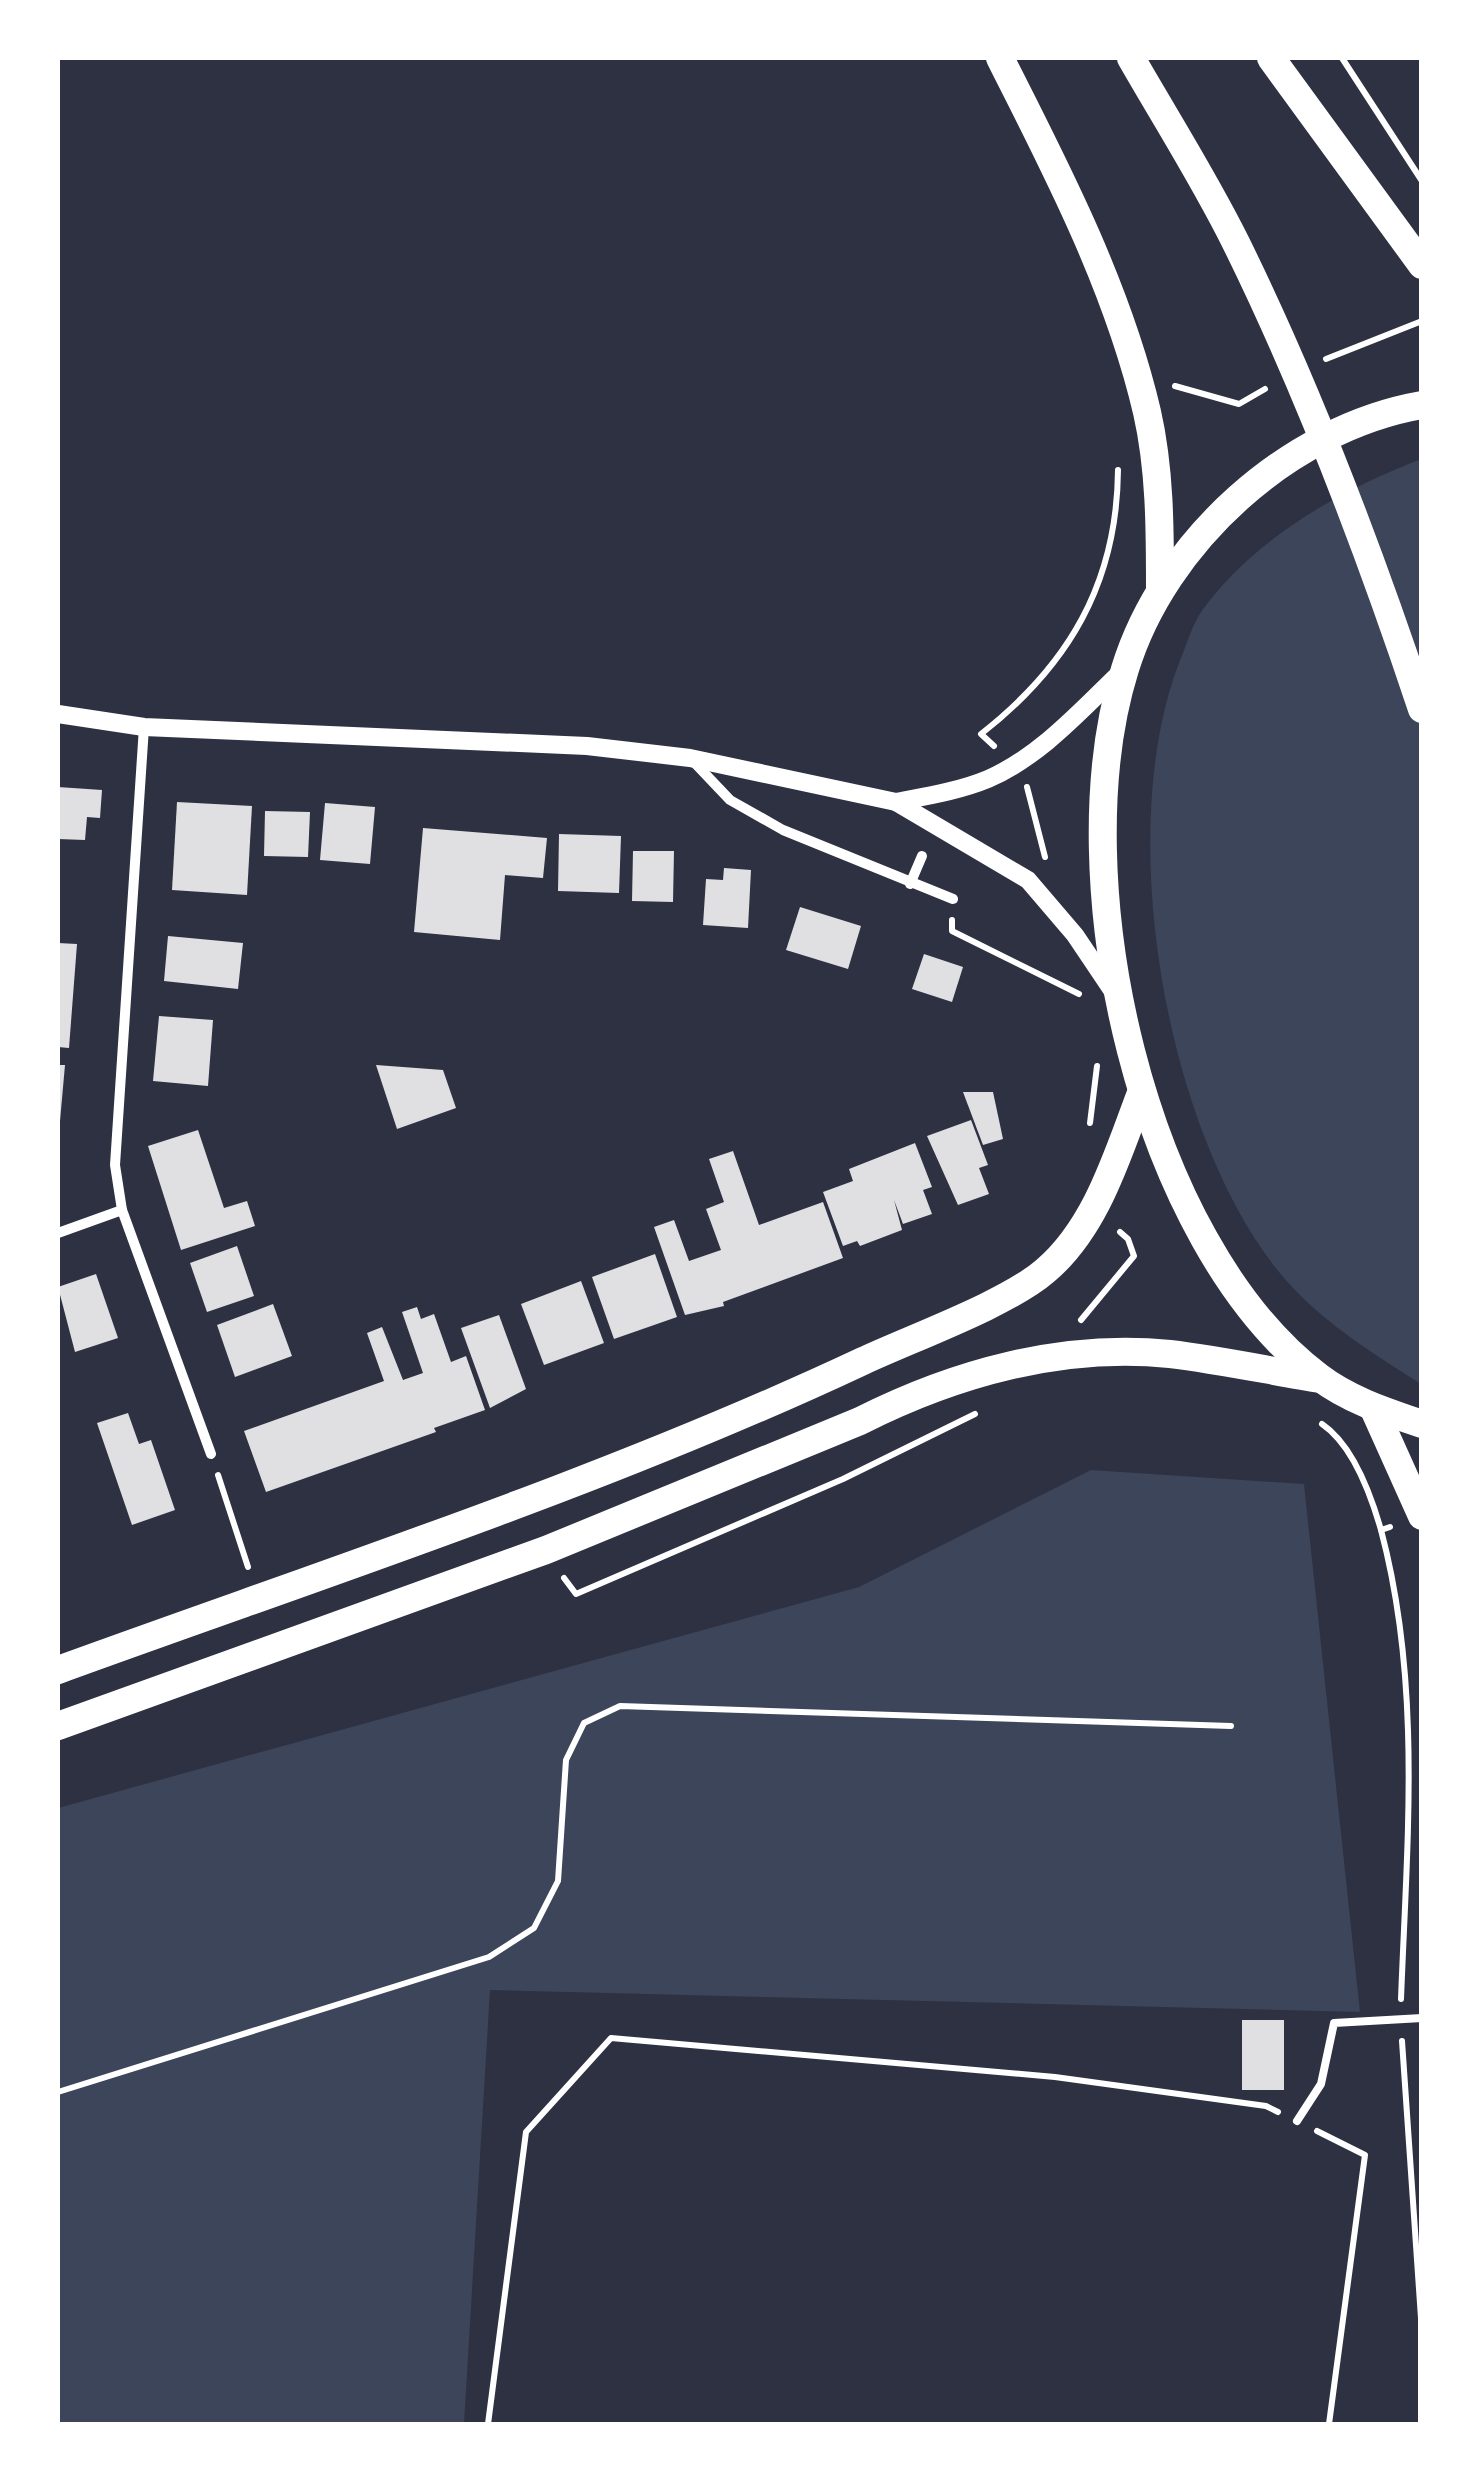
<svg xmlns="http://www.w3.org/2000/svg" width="1479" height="2482" font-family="Lato,sans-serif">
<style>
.green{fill:#3c4559}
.building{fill:#e0e0e3}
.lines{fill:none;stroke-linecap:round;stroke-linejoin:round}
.path{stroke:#fff;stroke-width:6}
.service{stroke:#fff;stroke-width:8}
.minor{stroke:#fff;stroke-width:10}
.tertiary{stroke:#fff;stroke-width:18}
.trunk{stroke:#fff;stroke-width:28}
</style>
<rect width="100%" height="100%" fill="#2d3142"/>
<g class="green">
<path d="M1421,459V1384C1371,1352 1318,1320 1279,1272C1164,1130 1111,823 1183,653C1188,640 1193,624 1201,612C1254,538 1339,491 1421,459Z"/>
<polygon points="1091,1470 1304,1484 1360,2012 490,1990 464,2424 58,2424 58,1808 859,1587"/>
</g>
<g class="building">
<polygon points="58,787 102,790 100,818 87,817 85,840 58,839"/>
<polygon points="177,802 252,806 247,895 172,890"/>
<polygon points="325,803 375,807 370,864 320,860"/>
<polygon points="265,811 310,812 308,857 264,856"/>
<polygon points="423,828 547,838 543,878 505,875 500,940 414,932"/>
<polygon points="559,834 621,836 619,893 558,891"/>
<polygon points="633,851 674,851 673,902 632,901"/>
<polygon points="724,868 751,870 748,928 703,925 706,879 723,880"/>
<polygon points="800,907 861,926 848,969 786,950"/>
<polygon points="168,936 243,943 238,989 164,981"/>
<polygon points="58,943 77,944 69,1048 58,1047"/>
<polygon points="924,954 963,967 952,1002 912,989"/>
<polygon points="159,1016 213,1020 208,1086 153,1081"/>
<polygon points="58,1065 65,1065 60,1121 58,1121"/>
<polygon points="376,1065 443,1070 456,1108 397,1129"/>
<polygon points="963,1092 993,1092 1003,1139 983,1145"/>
<polygon points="971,1120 988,1165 979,1168 989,1194 958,1205 927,1136"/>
<polygon points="198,1130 224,1208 247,1201 255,1226 181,1250 148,1146"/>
<polygon points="915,1143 932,1187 923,1190 932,1214 903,1224 894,1200 902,1230 860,1246 857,1241 843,1246 823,1192 853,1181 849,1169"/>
<polygon points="733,1151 759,1225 823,1202 843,1258 723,1302 724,1306 685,1315 654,1227 674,1220 689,1261 721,1250 706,1209 724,1202 709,1159"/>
<polygon points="237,1246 254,1296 207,1312 190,1263"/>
<polygon points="655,1254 677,1317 614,1339 592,1277"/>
<polygon points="96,1274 118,1338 75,1352 58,1287"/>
<polygon points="581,1281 604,1343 544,1365 521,1304"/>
<polygon points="273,1304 292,1356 235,1377 217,1325"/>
<polygon points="417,1307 421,1319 434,1314 451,1362 466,1356 485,1410 434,1428 436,1432 266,1492 244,1431 384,1381 367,1333 382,1327 403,1380 423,1373 402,1312"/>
<polygon points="499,1315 526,1389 490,1408 461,1328"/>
<polygon points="128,1413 139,1444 151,1440 175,1510 132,1525 97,1423"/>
<rect x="1242" y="2020" width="42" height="70"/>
</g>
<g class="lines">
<g class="path">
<polyline points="1342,58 1422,181"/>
<polyline points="1326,359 1422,321"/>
<polyline points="1175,386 1239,404 1265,389"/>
<path d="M994,746L981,734C1069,665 1117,583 1118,470"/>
<polyline points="1027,787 1045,857"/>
<polyline points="952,920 952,931 1079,994"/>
<polyline points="1090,1123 1097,1066"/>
<polyline points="1081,1320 1134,1256 1128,1239 1120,1232"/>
<path d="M1322,1424C1353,1445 1371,1495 1381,1530L1390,1527"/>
<polyline points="218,1475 248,1567"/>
<path d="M1381,1530C1422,1684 1407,1841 1401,1999"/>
<polyline points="564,1578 576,1594 843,1479 975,1414"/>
<polyline points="1402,2041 1421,2318 1421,2424"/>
<polyline points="58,2092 489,1957 534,1928 558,1881 566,1760 584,1723 620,1706 1231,1726"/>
<polyline points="1317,2131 1365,2155 1329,2424"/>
<polyline points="488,2424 526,2132 611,2038 1055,2077 1266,2106 1278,2112"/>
</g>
<polyline class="service" points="1297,2121 1321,2084 1334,2023 1422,2018"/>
<g class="minor">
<polyline points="144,727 115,1165 122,1210 211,1454"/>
<polyline points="692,760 730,800 783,830 953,899"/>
<polyline points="910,884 922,856"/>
<polyline points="58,1233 122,1210"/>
</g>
<g class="tertiary">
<polyline points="58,714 144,727 587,746 690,758 896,802 1028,880 1075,935 1116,996"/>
<path d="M896,802C927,796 959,791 988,779C1041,756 1082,709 1123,670"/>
</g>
<g class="trunk">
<path d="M1000,58C1057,170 1118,288 1147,412C1160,469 1160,529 1160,587"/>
<path d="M1131,58C1166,119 1205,180 1236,243C1310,393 1369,550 1422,709"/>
<polyline points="1271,58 1422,265"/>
<path d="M1422,405C1289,428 1164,542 1125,669C1060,876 1141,1243 1319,1377C1349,1400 1387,1412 1422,1424"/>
<polyline points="1373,1407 1422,1516"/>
<path d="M58,1670C327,1572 603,1483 863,1361C912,1338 1007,1304 1045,1271C1097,1227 1118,1153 1141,1093"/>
<path d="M58,1726L546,1550L860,1421C955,1373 1063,1343 1170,1354C1220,1360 1271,1371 1321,1379"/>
</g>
</g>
<rect width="1479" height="2482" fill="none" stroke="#ffffff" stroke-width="120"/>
</svg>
